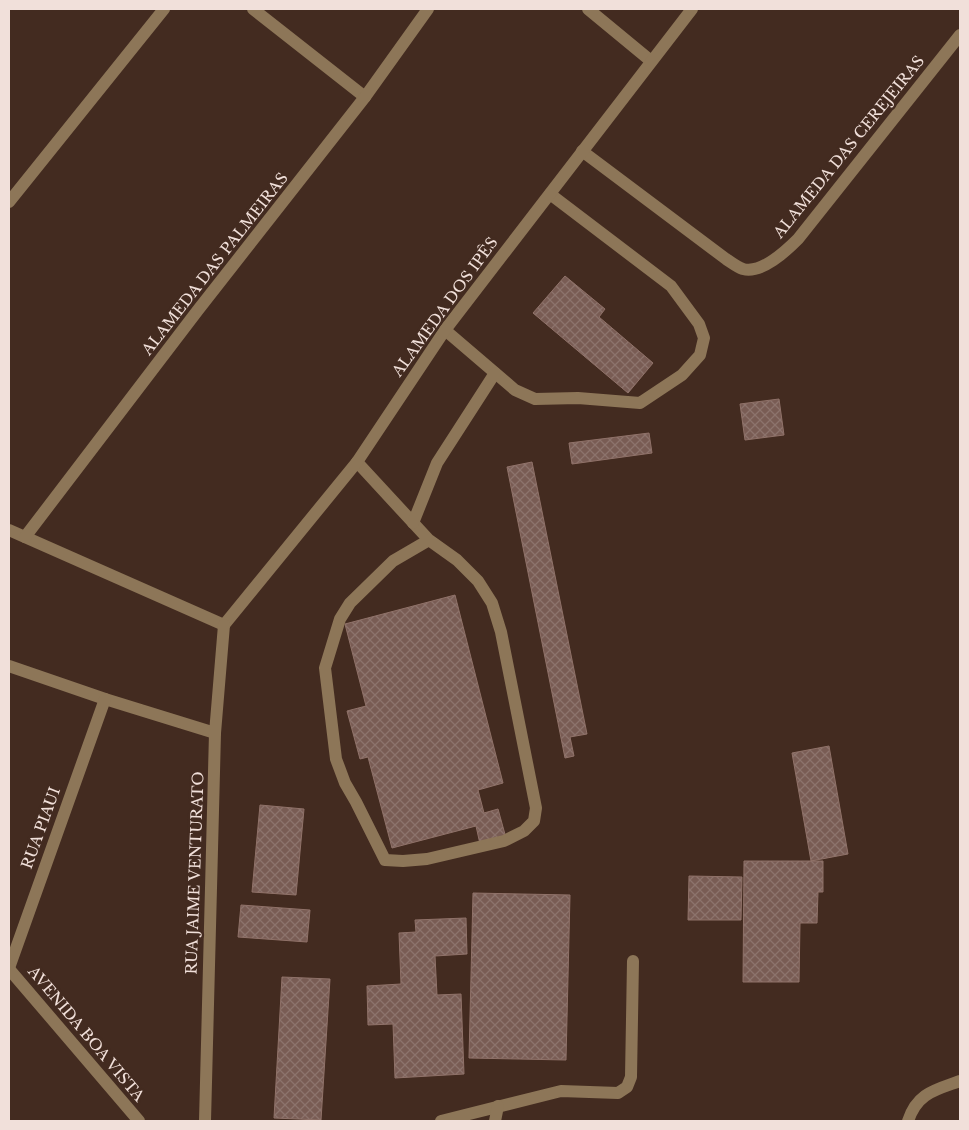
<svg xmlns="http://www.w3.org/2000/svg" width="969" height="1130" font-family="'Libre Baskerville',serif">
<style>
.building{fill:url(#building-cross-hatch);stroke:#907269}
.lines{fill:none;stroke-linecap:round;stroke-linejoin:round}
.minor{stroke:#8d7658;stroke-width:12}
.labels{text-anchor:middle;stroke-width:5;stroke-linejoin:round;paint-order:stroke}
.street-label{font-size:15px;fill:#f1e0da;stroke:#432b20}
</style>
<defs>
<pattern id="building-cross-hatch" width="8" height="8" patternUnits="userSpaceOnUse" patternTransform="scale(1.25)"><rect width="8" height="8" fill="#795c54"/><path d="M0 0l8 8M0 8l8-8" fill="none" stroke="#8c736c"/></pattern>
</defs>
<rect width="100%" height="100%" fill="#432b20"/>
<g class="building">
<polygon points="565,276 605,309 599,317 653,363 628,393 533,313"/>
<polygon points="779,399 784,435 745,440 740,404"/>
<polygon points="649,433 652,453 572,464 569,443"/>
<polygon points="532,462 587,734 570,737 574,756 565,758 507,467"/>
<polygon points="455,595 503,783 478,790 484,813 498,809 506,838 480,844 476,826 392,848 368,757 360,759 347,711 366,706 345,624"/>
<polygon points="829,746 848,854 811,861 792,753"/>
<polygon points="260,805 304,809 296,895 252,892"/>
<polygon points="744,861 823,861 823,892 818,892 817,923 800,923 799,982 743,982"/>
<polygon points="689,876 742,877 741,920 688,920"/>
<polygon points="473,893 570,895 566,1060 469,1058"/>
<polygon points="241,905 310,910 307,942 238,937"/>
<polygon points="466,918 467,954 435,956 437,995 461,994 464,1074 395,1078 393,1024 368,1025 367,986 401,984 399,933 416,932 415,920"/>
<polygon points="282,977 330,979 321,1120 274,1118"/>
</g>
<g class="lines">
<g class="minor">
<polyline points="253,9 365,97"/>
<polyline points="588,9 651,61"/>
<path d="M582,151L726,259C731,262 737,267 743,269C762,274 786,251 798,239L960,35"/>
<polyline points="9,202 164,9"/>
<polyline points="445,330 515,390 535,399 578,398 640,403 682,375 700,355 704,338 699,324 671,286 550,194"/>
<polyline points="357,462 429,540 457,560 478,581 492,603 501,632 536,808 534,821 524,831 504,841 427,859 403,861 385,860 356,802 345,783 336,759 325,668 340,619 350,603 393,561 429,540"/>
<polyline points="413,523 437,463 495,373"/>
<polyline points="9,530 224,625"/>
<polyline points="25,537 198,310 365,97 428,9"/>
<polyline points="224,625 357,462 445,330 692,9"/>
<polyline points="9,666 105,699 215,733"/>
<polyline points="9,968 105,699"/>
<polyline points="9,969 139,1121"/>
<polyline points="205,1121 215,733 224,625"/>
<polyline points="441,1121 561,1091 618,1093 627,1087 631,1077 633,961"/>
<polyline points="495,1121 498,1106"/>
<path d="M908,1121C917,1093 935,1090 960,1081"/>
</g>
</g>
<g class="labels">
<g class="street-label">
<text transform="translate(849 147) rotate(-51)" y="5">ALAMEDA DAS CEREJEIRAS</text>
<text transform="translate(215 264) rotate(-52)" y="5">ALAMEDA DAS PALMEIRAS</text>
<text transform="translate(445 307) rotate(-54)" y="5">ALAMEDA DOS IPÊS</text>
<text transform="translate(41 828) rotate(-70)" y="5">RUA PIAUI</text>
<text transform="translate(195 873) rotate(-88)" y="5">RUA JAIME VENTURATO</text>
<text transform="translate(86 1034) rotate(50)" y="5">AVENIDA BOA VISTA</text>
</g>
</g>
<rect width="969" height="1130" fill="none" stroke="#f1e0da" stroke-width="20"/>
</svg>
